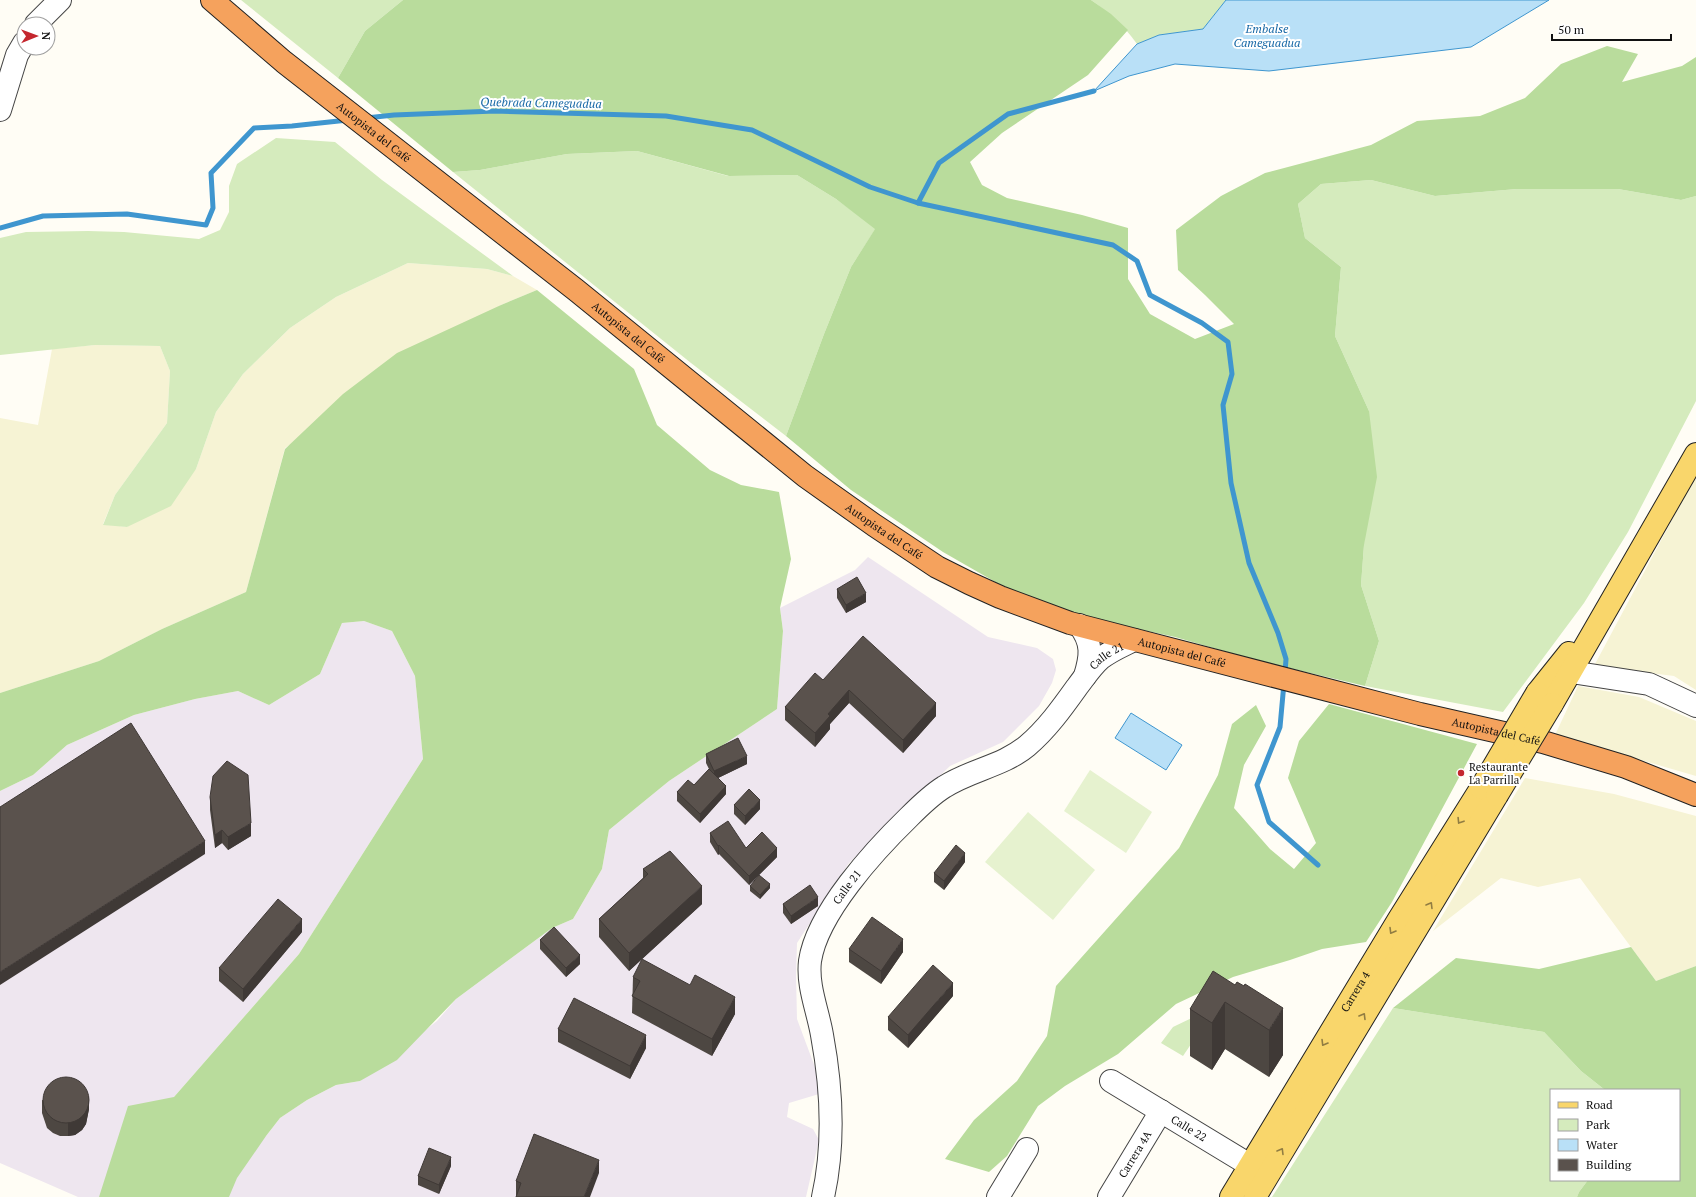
<svg xmlns="http://www.w3.org/2000/svg" width="1696" height="1197" font-family="'PT Serif',serif">
<style>
.industrial{fill:#eee6ef}
.farmland{fill:#f6f3d4}
.green{fill:#d5ebbd}
.forest{fill:#b9dc9c}
.pitch{fill:#e6f2cf}
.water{fill:#b9e0f7;stroke:#3f96cf}
.lines{fill:none;stroke-linecap:round;stroke-linejoin:round}
.stream{stroke:#3f96cf;stroke-width:5}
.minor-casing{stroke:#444;stroke-width:24}
.major-casing{stroke:#222;stroke-width:24}
.highway-casing{stroke:#222;stroke-width:24}
.minor{stroke:#fff;stroke-width:22}
.major{stroke:#f9d66b;stroke-width:22}
.highway{stroke:#f5a25d;stroke-width:22}
.major-bridge-casing{stroke:#222;stroke-width:24;stroke-linecap:butt}
.major-bridge{stroke:#f9d66b;stroke-width:22}
.wall{fill:#4d4742}
.shaded-wall{fill:#3f3936}
.building{fill:#5a524d;stroke:#3f3936}
.oneway{stroke:#917d42}
.poi-dot{fill:#c4262e;stroke:#fff;stroke-width:1.5}
.labels{text-anchor:middle;stroke-width:4;stroke-linejoin:round;paint-order:stroke}
.street-label{font-size:11px;fill:#111;stroke:#fff}
.poi-label{font-size:11px;fill:#111;stroke:#fff;text-anchor:start}
.water-label{font-size:12px;font-style:italic;fill:#1768a6;stroke:#fff}
</style>
<rect width="100%" height="100%" fill="#fffdf5"/>
<polygon class="industrial" points="868,557 988,637 1037,648 1053,659 1056,670 1052,683 1039,706 1003,742 950,766 849,863 797,943 796,975 797,1019 816,1070 819,1094 789,1103 787,1117 813,1129 819,1140 806,1197 78,1197 0,1163 0,791 33,775 67,745 134,715 195,699 238,691 269,705 320,674 342,623 364,621 392,631 415,676 423,759 299,954 174,1097 266,1136 280,1118 307,1100 336,1085 360,1081 437,1021 456,999 552,928 573,919 602,869 609,830 669,781 777,709 783,631 780,608 855,570"/>
<g class="farmland">
<polygon points="408,263 487,269 513,276 537,290 501,305 285,448 246,592 162,629 99,661 0,693 0,418 38,425 52,349 95,345 160,346 170,371 167,423 115,495 103,524 127,527 196,469 216,412 243,374 290,328 336,297"/>
<polygon points="1696,475 1696,690 1674,676 1594,666"/>
<polygon points="1578,686 1639,697 1696,721 1696,776 1555,735"/>
<polygon points="1525,778 1614,794 1696,816 1696,966 1656,981 1580,878 1538,887 1501,878 1433,931"/>
</g>
<g class="green">
<polygon points="241,0 403,0 365,31 338,78"/>
<path d="M1091,0H1226L1203,29L1159,35L1137,44C1124,25 1109,13 1091,0Z"/>
<polygon points="276,138 335,142 382,180 513,276 487,269 408,263 336,297 290,328 243,374 216,412 196,469 171,506 127,527 103,525 115,495 167,423 170,371 160,346 95,345 0,355 0,238 26,232 88,231 124,232 199,239 220,230 229,212 229,186 237,164"/>
<polygon points="637,151 728,176 797,175 836,199 876,228 851,267 824,334 786,436 691,363 453,172 480,170 567,154"/>
<polygon points="1371,180 1435,196 1517,189 1618,189 1681,200 1696,196 1696,401 1628,532 1584,603 1503,712 1365,686 1379,641 1361,585 1364,545 1369,411 1335,336 1341,267 1305,238 1298,204 1321,184"/>
<polygon points="1393,1008 1544,1032 1581,1071 1605,1090 1551,1090 1551,1180 1588,1180 1579,1192 1577,1197 1272,1197"/>
<polygon points="1200,1014 1208,1019 1183,1056 1161,1043 1173,1027"/>
</g>
<g class="forest">
<polygon points="403,0 1091,0 1111,14 1128,30 1088,75 1002,133 970,162 982,185 1007,198 1082,215 1128,228 1128,279 1150,314 1195,339 1234,324 1205,295 1178,270 1176,230 1221,196 1265,173 1371,145 1417,121 1480,116 1525,98 1561,64 1607,46 1638,54 1622,82 1682,66 1696,57 1696,196 1681,200 1618,189 1517,189 1435,196 1371,180 1321,184 1298,204 1305,238 1341,267 1335,336 1369,411 1377,477 1364,545 1361,585 1379,641 1365,686 1255,660 1175,637 1097,620 1011,591 943,552 851,490 786,436 824,334 851,267 875,229 836,199 797,175 729,176 637,151 567,154 480,170 453,172 338,78 365,31"/>
<polygon points="537,290 634,369 657,425 710,470 741,485 779,492 791,559 780,608 783,631 777,709 669,781 609,830 602,869 573,919 552,928 456,999 397,1060 360,1081 336,1085 307,1100 280,1118 266,1136 237,1178 229,1197 99,1197 128,1106 174,1097 299,954 423,759 415,676 392,631 364,621 342,623 320,674 269,705 238,691 195,699 134,715 67,745 33,775 0,791 0,693 99,661 162,629 246,592 285,449 343,394 397,353 501,305"/>
<polygon points="1329,704 1477,744 1392,902 1366,942 1322,949 1290,960 1233,977 1176,1004 1118,1054 1065,1086 1038,1106 1007,1156 989,1172 945,1159 974,1120 1017,1081 1047,1036 1056,986 1179,848 1218,775 1232,724 1256,705 1266,726 1244,765 1234,808 1270,849 1294,869 1316,843 1288,778 1299,741"/>
<polygon points="1631,947 1656,981 1696,966 1696,1197 1577,1197 1579,1192 1588,1180 1679,1180 1679,1090 1605,1090 1581,1071 1544,1032 1393,1008 1456,958 1539,969"/>
</g>
<g class="pitch">
<polygon points="1090,770 1152,812 1126,853 1064,811"/>
<polygon points="1028,812 1095,870 1053,920 985,862"/>
</g>
<g class="water">
<polygon points="1226,0 1549,0 1471,47 1269,71 1175,64 1129,76 1094,91 1137,44 1159,35 1203,29"/>
<polygon points="1131,713 1182,745 1166,770 1115,738"/>
</g>
<g class="lines">
<g class="stream">
<polyline points="366,118 394,115 495,111 666,116 752,130 870,187 918,203 1113,245 1137,261 1150,295 1202,323 1228,342 1232,374 1223,405 1231,483 1249,563 1278,633 1286,659 1285,673"/>
<polyline points="918,203 939,163 1008,114 1094,91"/>
<polyline points="0,228 43,216 127,214 206,225 213,208 211,173 254,128 292,126 348,120"/>
<polyline points="1284,683 1280,727 1257,785 1269,822 1318,865"/>
</g>
<defs>
<g id="minor">
<polyline points="36,24 60,0"/>
<polyline points="0,110 17,55 24,43"/>
<path d="M1079,625C1093,643 1091,656 1085,676"/>
<polyline points="1571,672 1649,684 1696,706"/>
<path id="s1" d="M1111,1081L1266,1175"/>
<path id="s2" d="M823,1197C835,1143 832,1089 822,1035C818,1011 807,986 810,961C817,913 875,850 909,817C920,806 931,795 944,787C970,770 1003,766 1027,746C1047,729 1062,708 1077,687C1084,678 1091,667 1100,659C1110,651 1122,646 1134,640"/>
<polyline points="998,1197 1027,1149"/>
<path id="s3" d="M1109,1197L1161,1111"/>
</g>
<g id="major">
<polyline points="1537,693 1569,653"/>
<polyline points="1552,704 1696,454"/>
<path id="s4" d="M1231,1197L1399,919L1481,788"/>
<polyline points="1255,1197 1497,795"/>
</g>
<g id="highway">
<path id="s5" d="M212,0L284,62L576,290L805,476L874,525L937,567L969,583L1000,597L1070,623L1420,714L1543,742L1626,767L1696,795"/>
</g>
</defs>
<use href="#minor" class="minor-casing"/>
<use href="#major" class="major-casing"/>
<use href="#highway" class="highway-casing"/>
<use href="#minor" class="minor"/>
<use href="#major" class="major"/>
<use href="#highway" class="highway"/>
<defs>
<g id="major-bridge">
<polyline points="1481,788 1537,693"/>
<polyline points="1497,795 1552,704"/>
</g>
</defs>
<use href="#major-bridge" class="major-bridge-casing"/>
<use href="#major-bridge" class="major-bridge"/>
</g>
<g class="wall">
<polygon points="837,589 866,602 846,613 837,598"/>
<polygon points="823,680 936,716 903,753 849,703 830,724 830,729 815,747 785,720 785,707"/>
<polygon points="706,754 747,764 718,778 726,794 700,823 677,801 677,792 694,785 709,769 706,763"/>
<polygon points="210,797 251,836 228,850 222,843 215,848 210,810"/>
<polygon points="734,805 760,809 745,825 734,814"/>
<polygon points="710,833 746,848 777,857 749,885 719,854 718,855 710,842"/>
<polygon points="965,862 944,890 934,882 934,873"/>
<polygon points="643,869 702,904 629,971 599,937 599,919 643,878"/>
<polygon points="750,886 770,888 760,899 750,891"/>
<polygon points="783,904 818,906 791,924 783,913"/>
<polygon points="302,932 243,1002 219,981 219,968"/>
<polygon points="540,940 580,964 566,977 540,949"/>
<polygon points="849,949 903,952 881,984 849,962"/>
<polygon points="633,977 735,1014 712,1056 632,1013"/>
<polygon points="1245,984 1283,1055 1269,1077 1225,1049 1212,1070 1190,1056 1190,1009 1235,985 1244,986"/>
<polygon points="953,996 908,1048 888,1030 888,1017"/>
<polygon points="558,1029 646,1048 630,1079 558,1042"/>
<polygon points="42,1100 89,1109 86,1124 82,1130 75,1135 68,1136 60,1136 53,1133 47,1128 42,1113"/>
<polygon points="451,1166 439,1194 418,1185 418,1176"/>
<polygon points="599,1173 517,1195 516,1195 516,1181"/>
</g>
<g class="shaded-wall">
<polygon points="866,593 866,602 846,613 846,605"/>
<polygon points="849,690 849,703 830,724 830,729 815,747 815,733 828,714"/>
<polygon points="936,703 936,716 903,753 903,740"/>
<polygon points="747,756 747,764 714,780 714,771"/>
<polygon points="726,786 726,794 700,823 700,814"/>
<polygon points="760,800 760,809 745,825 745,816"/>
<polygon points="251,823 251,836 228,850 228,837"/>
<polygon points="222,830 222,843 215,848 215,835"/>
<polygon points="205,841 205,854 0,985 0,972"/>
<polygon points="719,845 719,854 718,855 718,846"/>
<polygon points="777,848 777,857 749,885 749,876"/>
<polygon points="965,853 965,862 944,890 944,881"/>
<polygon points="770,884 770,888 760,899 760,895"/>
<polygon points="702,886 702,904 629,971 629,953"/>
<polygon points="818,897 818,906 791,924 791,916"/>
<polygon points="302,919 302,932 243,1002 243,989"/>
<polygon points="903,939 903,952 881,984 881,971"/>
<polygon points="580,955 580,964 566,977 566,968"/>
<polygon points="953,983 953,996 908,1048 908,1035"/>
<polygon points="735,997 735,1014 712,1056 712,1039"/>
<polygon points="1225,1002 1225,1049 1212,1070 1212,1023"/>
<polygon points="1283,1008 1283,1055 1269,1077 1269,1030"/>
<polygon points="646,1035 646,1048 630,1079 630,1066"/>
<polygon points="89,1096 89,1109 86,1124 82,1130 75,1135 68,1136 68,1123"/>
<polygon points="451,1157 451,1166 439,1194 439,1185"/>
<polygon points="599,1160 599,1173 590,1197 584,1197"/>
</g>
<g class="building">
<polygon points="857,577 866,593 846,605 837,589"/>
<polygon points="863,636 936,703 903,740 849,690 828,714 830,716 815,733 785,707 815,673 823,680"/>
<polygon points="131,723 205,841 0,972 0,807"/>
<polygon points="738,738 747,756 714,771 706,754"/>
<polygon points="227,761 248,775 251,823 228,837 222,830 215,835 210,797 213,776"/>
<polygon points="709,769 726,786 700,814 677,792 688,780 694,785"/>
<polygon points="749,789 760,800 745,816 734,805"/>
<polygon points="728,821 746,848 762,832 777,848 749,876 719,845 718,846 710,833"/>
<polygon points="956,845 965,853 944,881 934,873"/>
<polygon points="670,851 702,886 629,953 599,919 648,874 643,869"/>
<polygon points="759,875 770,884 760,895 750,886"/>
<polygon points="810,885 818,897 791,916 783,904"/>
<polygon points="278,899 302,919 243,989 219,968"/>
<polygon points="872,917 903,939 881,971 849,949"/>
<polygon points="554,927 580,955 566,968 540,940"/>
<polygon points="642,959 690,985 695,975 735,997 712,1039 632,996 640,981 633,977"/>
<polygon points="933,965 953,983 908,1035 888,1017"/>
<polygon points="1213,971 1235,985 1237,982 1244,986 1245,984 1283,1008 1269,1030 1225,1002 1212,1023 1190,1009"/>
<polygon points="574,998 646,1035 630,1066 558,1029"/>
<circle cx="66" cy="1100" r="23"/>
<polygon points="534,1134 599,1160 584,1197 516,1197 521,1183 516,1181"/>
<polygon points="429,1148 451,1157 439,1185 418,1176"/>
</g>
<defs><path id="oneway-chevron" d="M-2-3.5L2.5 0L-2 3.5" fill="none" stroke-width="1.6" stroke-linecap="round" stroke-linejoin="round"/></defs>
<g class="oneway">
<use href="#oneway-chevron" transform="translate(1460 821) rotate(122)"/>
<use href="#oneway-chevron" transform="translate(1430 905) rotate(-59)"/>
<use href="#oneway-chevron" transform="translate(1392 931) rotate(121)"/>
<use href="#oneway-chevron" transform="translate(1363 1016) rotate(-59)"/>
<use href="#oneway-chevron" transform="translate(1324 1043) rotate(121)"/>
<use href="#oneway-chevron" transform="translate(1281 1151) rotate(-59)"/>
</g>
<circle class="poi-dot" cx="1461" cy="773" r="4"/>
<g class="labels">
<g class="street-label">
<text dy="4" stroke="none"><textPath href="#s5" startOffset="209">Autopista del Café</textPath></text>
<text dy="4" stroke="none"><textPath href="#s5" startOffset="533">Autopista del Café</textPath></text>
<text dy="4" stroke="none"><textPath href="#s5" startOffset="857">Autopista del Café</textPath></text>
<text dy="4" stroke="none"><textPath href="#s5" startOffset="1181">Autopista del Café</textPath></text>
<text dy="4" stroke="none"><textPath href="#s2" startOffset="676">Calle 21</textPath></text>
<text dy="4" stroke="none"><textPath href="#s5" startOffset="1505">Autopista del Café</textPath></text>
<text dy="4" stroke="none"><textPath href="#s2" startOffset="322">Calle 21</textPath></text>
<text dy="4" stroke="none"><textPath href="#s4" startOffset="240">Carrera 4</textPath></text>
<text dy="4" stroke="none"><textPath href="#s1" startOffset="91">Calle 22</textPath></text>
<text dy="4" stroke="none"><textPath href="#s3" startOffset="50">Carrera 4A</textPath></text>
</g>
<g class="poi-label">
<text x="1469" y="771">Restaurante<tspan x="1469" dy="13">La Parrilla</tspan></text>
</g>
<g class="water-label">
<text x="1267" y="33">Embalse<tspan x="1267" dy="14">Cameguadua</tspan></text>
<text transform="translate(541 103) rotate(1)" y="4">Quebrada Cameguadua</text>
</g>
</g>
<rect x="1550" y="1089" width="130" height="92" fill="#ffffff" stroke="#a0a0a0"/>
<rect x="1558" y="1102" width="20" height="6" fill="#f9d66b" stroke="#a0a0a0"/>
<text x="1586" y="1109" font-size="12" fill="#111111">Road</text>
<rect x="1558" y="1119" width="20" height="12" fill="#d5ebbd" stroke="#a0a0a0"/>
<text x="1586" y="1129" font-size="12" fill="#111111">Park</text>
<rect x="1558" y="1139" width="20" height="12" fill="#b9e0f7" stroke="#a0a0a0"/>
<text x="1586" y="1149" font-size="12" fill="#111111">Water</text>
<rect x="1558" y="1159" width="20" height="12" fill="#5a524d" stroke="#a0a0a0"/>
<text x="1586" y="1169" font-size="12" fill="#111111">Building</text>
<g transform="translate(36 36) rotate(89)"><circle r="19" fill="#ffffff" stroke="#a0a0a0"/>
<path d="M0-3L7 15L0 10L-7 15Z" fill="#c4262e"/>
<text y="-6" font-size="11" font-weight="bold" text-anchor="middle" fill="#111111">N</text>
</g>
<path d="M1552 34v6h119v-6" fill="none" stroke="#111111" stroke-width="2"/>
<text x="1558" y="34" font-size="12" fill="#111111" stroke="#ffffff" stroke-width="3" paint-order="stroke">50 m</text>
</svg>
